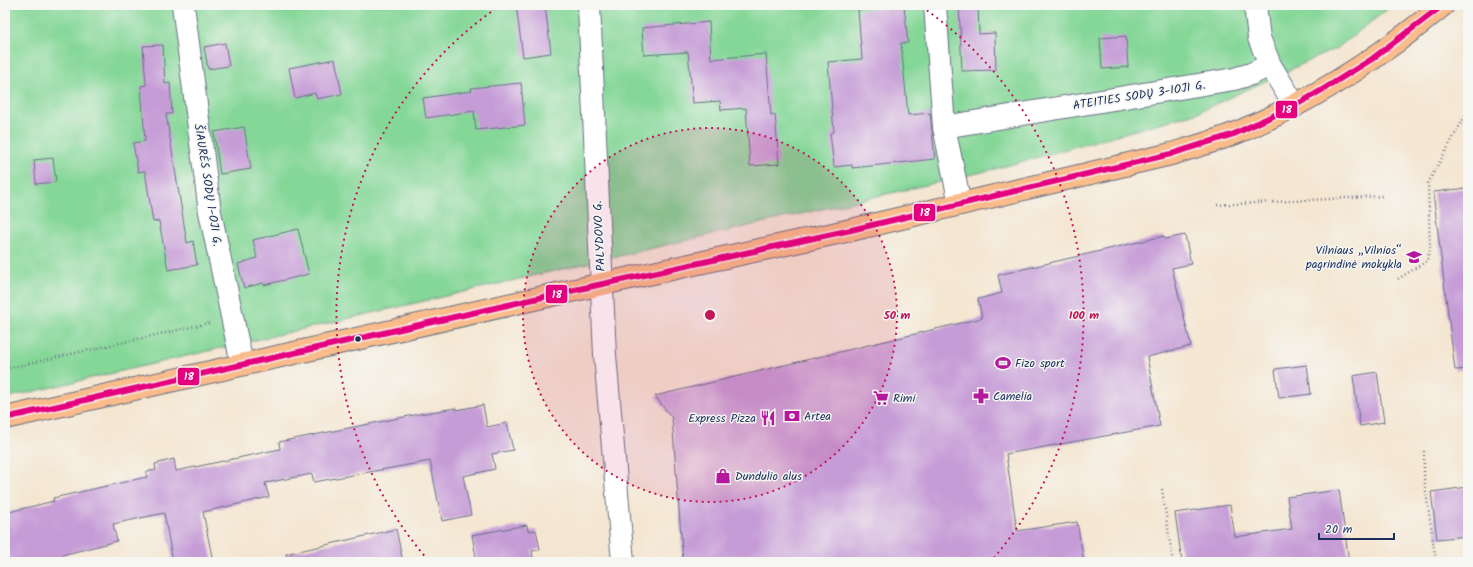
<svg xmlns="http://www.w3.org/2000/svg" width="1473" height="567" font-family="Kalam,sans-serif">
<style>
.green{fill:#85d798;stroke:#50837b}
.building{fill:#c69cd7}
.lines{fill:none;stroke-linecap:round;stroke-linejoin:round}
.minor-casing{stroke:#676f86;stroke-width:24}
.major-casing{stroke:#676f86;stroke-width:24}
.path{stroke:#676f86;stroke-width:2.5;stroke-dasharray:1 3;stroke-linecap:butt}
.minor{stroke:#fff;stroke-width:22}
.major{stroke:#f9bc8a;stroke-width:22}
.bus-1-casing{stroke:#f6f6f2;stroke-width:9}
.bus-1{stroke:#e5007d;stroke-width:6}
.ring{fill:none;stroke:#c2185b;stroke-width:2;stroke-dasharray:2 4}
.bus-dot{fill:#1b2f5e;stroke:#f6f6f2;stroke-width:1.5}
.labels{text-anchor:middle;stroke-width:3;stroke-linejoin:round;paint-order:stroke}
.street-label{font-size:12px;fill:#1b2f5e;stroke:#f6f6f2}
.poi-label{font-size:12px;fill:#1b2f5e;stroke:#f6f6f2;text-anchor:start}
.centre{fill:#c2185b;stroke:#f6f6f2;stroke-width:2}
.ring-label{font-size:12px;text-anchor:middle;font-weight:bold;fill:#c2185b;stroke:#f6f6f2;stroke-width:3;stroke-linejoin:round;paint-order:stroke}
.line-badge{stroke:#f6f6f2;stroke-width:1.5}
.badge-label{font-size:11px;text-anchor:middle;font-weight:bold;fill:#fff}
</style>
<rect width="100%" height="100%" fill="#f6f6f2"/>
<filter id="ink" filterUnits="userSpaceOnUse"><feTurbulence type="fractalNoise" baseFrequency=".025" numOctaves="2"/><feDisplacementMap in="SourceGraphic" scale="8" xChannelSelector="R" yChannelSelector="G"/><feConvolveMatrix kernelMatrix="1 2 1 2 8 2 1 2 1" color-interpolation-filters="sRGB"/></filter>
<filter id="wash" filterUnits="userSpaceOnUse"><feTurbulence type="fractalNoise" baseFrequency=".012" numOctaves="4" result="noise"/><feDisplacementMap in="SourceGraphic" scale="16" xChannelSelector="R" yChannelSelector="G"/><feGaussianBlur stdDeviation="0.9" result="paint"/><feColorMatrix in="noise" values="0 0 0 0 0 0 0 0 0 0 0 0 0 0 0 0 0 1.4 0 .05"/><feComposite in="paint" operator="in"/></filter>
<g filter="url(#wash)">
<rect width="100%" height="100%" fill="#f4e6d1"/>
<polygon class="green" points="5,5 1393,5 1337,48 1196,113 995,169 5,398"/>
<g id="blocks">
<g class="building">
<polygon points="516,5 545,5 551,53 523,57"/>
<polygon points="959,5 978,5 979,34 995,33 996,70 962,71"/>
<polygon points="904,6 908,43 901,43 908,115 930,113 935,159 852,168 852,165 834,167 830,133 834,132 828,62 862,59 858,10"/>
<polygon points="709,22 711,59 766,54 771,115 775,114 779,164 750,166 746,108 721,110 720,101 693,103 688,52 644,55 642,28"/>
<polygon points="1126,36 1128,67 1102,69 1100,38"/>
<polygon points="225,43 229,66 208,69 204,47"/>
<polygon points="163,45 165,84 170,83 172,114 166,114 187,243 193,241 197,265 168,270 159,221 153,222 145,171 138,172 133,143 145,141 141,86 146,85 143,46"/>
<polygon points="335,59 342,94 317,99 315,93 295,98 289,68"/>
<polygon points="521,83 525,125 476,130 474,111 426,118 423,98 472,91 471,88"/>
<polygon points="244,127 251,169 220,174 214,132"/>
<polygon points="53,158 56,182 36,184 34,160"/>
<polygon points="1468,188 1468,369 1455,370 1433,192"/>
<polygon points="298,229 309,274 264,285 263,283 244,288 238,264 257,258 253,240"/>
<polygon points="1185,235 1191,264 1172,268 1191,346 1147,357 1160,426 1006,454 1017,531 1077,522 1084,562 683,562 672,418 655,396 982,318 978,299 1002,293 998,275 1164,236 1165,239"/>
<polygon points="1307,365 1311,394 1279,398 1275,369"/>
<polygon points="1377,372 1384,422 1360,426 1353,376"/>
<polygon points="483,405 487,427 507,423 513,450 492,454 495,469 463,476 471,515 442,521 430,461 314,482 312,474 265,483 269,497 203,512 213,562 173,562 164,513 113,524 117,541 62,555 63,562 5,562 5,513 54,501 53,498 147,477 146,472 156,470 155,464 174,459 176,471 280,449 279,442 419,414 456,408 456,410"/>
<polygon points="1468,487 1468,536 1437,539 1431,492"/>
<polygon points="1339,490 1349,562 1182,562 1175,513 1230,505 1235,537 1292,529 1287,497"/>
<polygon points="527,525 528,531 536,530 540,549 532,551 534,562 477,562 472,535"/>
<polygon points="396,529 403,562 287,562 286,554"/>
</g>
</g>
</g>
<g filter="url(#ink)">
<use href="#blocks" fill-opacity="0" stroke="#676f86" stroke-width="1"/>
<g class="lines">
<defs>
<g id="minor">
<polyline points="183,5 210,212 242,364"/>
<polyline points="589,5 605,355 623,562"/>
<polyline points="935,5 944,127 960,204"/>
<polyline points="1270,65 1295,106"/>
<polyline points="944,127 1234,79 1251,74 1270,65 1259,38 1255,5"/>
</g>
<path id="major" d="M5,418L561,293L851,230L1171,154C1195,147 1220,140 1243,130C1316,99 1382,56 1443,5"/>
</defs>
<use href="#minor" class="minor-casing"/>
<use href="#major" class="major-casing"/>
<g class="path">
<polyline points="1217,205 1384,196"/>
<polyline points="1398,279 1427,261 1430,248 1428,183 1468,111"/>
<polyline points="5,369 209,323"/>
<polyline points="1424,451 1424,478 1436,562"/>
<polyline points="1162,489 1173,562"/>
</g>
<use href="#minor" class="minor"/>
<use href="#major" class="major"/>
<defs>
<polyline id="bus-1" points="5,418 561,293 851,230 1171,154 1234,134 1296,105 1322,90 1372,59 1443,5"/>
</defs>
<use href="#bus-1" class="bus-1-casing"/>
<use href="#bus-1" class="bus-1"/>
</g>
</g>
<circle cx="710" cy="315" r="187" fill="#c2185b" fill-opacity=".12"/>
<g class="ring">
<circle cx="710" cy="315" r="187"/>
<path d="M428 560A374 374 0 0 1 498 7M922 7A374 374 0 0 1 992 560"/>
</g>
<defs>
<symbol id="school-bare" viewBox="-9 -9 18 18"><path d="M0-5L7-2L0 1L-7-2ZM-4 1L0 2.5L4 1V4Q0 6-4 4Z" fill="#b5179e" stroke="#f6f6f2" stroke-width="2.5" paint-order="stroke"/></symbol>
<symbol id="stadium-bare" viewBox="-9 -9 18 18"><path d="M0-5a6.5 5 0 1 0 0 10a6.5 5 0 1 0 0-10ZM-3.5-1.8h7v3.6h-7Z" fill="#b5179e" stroke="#f6f6f2" stroke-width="2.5" paint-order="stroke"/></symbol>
<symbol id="pharmacy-bare" viewBox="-9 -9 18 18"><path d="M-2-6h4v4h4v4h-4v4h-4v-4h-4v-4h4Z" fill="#b5179e" stroke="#f6f6f2" stroke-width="2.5" paint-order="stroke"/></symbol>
<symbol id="supermarket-bare" viewBox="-9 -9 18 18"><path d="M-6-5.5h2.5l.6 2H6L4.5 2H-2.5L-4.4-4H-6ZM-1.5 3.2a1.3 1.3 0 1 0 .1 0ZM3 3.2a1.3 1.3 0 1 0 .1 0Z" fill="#b5179e" stroke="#f6f6f2" stroke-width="2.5" paint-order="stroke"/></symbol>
<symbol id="bank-bare" viewBox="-9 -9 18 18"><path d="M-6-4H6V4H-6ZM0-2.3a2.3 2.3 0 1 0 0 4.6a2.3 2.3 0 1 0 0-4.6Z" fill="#b5179e" stroke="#f6f6f2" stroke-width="2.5" paint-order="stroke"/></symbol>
<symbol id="restaurant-bare" viewBox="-9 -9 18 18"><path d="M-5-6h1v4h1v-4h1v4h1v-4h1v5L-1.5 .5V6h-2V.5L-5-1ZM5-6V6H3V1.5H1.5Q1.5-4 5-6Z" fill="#b5179e" stroke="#f6f6f2" stroke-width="2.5" paint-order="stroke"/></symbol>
<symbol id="shop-bare" viewBox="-9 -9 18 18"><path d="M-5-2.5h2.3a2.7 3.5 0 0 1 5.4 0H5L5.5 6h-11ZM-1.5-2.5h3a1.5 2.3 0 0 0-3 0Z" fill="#b5179e" stroke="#f6f6f2" stroke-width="2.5" paint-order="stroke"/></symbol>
</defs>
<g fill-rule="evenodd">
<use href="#school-bare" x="1403" y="246" width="22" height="22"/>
<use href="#stadium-bare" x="992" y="352" width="22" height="22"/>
<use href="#pharmacy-bare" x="970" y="385" width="22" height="22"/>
<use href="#supermarket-bare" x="870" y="387" width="22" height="22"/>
<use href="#bank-bare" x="781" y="405" width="22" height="22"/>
<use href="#restaurant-bare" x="757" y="407" width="22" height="22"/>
<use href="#shop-bare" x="712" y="465" width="22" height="22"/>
</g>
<circle class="bus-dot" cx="358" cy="339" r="3.5"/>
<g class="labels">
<g class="street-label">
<text transform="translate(1139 95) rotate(-9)" y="4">ATEITIES SODŲ 3-IOJI G.</text>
<text transform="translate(208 185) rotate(81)" y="4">ŠIAURĖS SODŲ 1-OJI G.</text>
<text transform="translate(599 236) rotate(-93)" y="4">PALYDOVO G.</text>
</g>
<g class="poi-label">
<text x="1402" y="254" text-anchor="end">Vilniaus „Vilnios“<tspan x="1402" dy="14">pagrindinė mokykla</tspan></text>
<text x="1015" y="367">Fizo sport</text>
<text x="993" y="400">Camelia</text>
<text x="893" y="402">Rimi</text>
<text x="804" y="420">Artea</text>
<text x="756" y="422" text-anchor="end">Express Pizza</text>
<text x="735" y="480">Dundulio alus</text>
</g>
</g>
<circle cx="710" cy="315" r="6" class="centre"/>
<g class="ring-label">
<text x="897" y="319">50 m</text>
<text x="1084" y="319">100 m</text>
</g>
<g class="line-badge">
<rect x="1275" y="100" width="23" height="19" rx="4" fill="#e5007d"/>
<rect x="913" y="203" width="23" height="19" rx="4" fill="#e5007d"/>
<rect x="545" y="284" width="23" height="20" rx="4" fill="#e5007d"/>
<rect x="177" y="367" width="23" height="19" rx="4" fill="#e5007d"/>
</g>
<g class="badge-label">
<text x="1287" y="113">18</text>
<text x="925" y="216">18</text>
<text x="557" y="298">18</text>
<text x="189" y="380">18</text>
</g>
<rect width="1473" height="567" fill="none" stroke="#f6f6f2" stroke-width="20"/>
<path d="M1319 533v6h75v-6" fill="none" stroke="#1b2f5e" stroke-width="2"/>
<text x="1325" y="533" font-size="12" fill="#1b2f5e" stroke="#f6f6f2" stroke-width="3" paint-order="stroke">20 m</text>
</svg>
